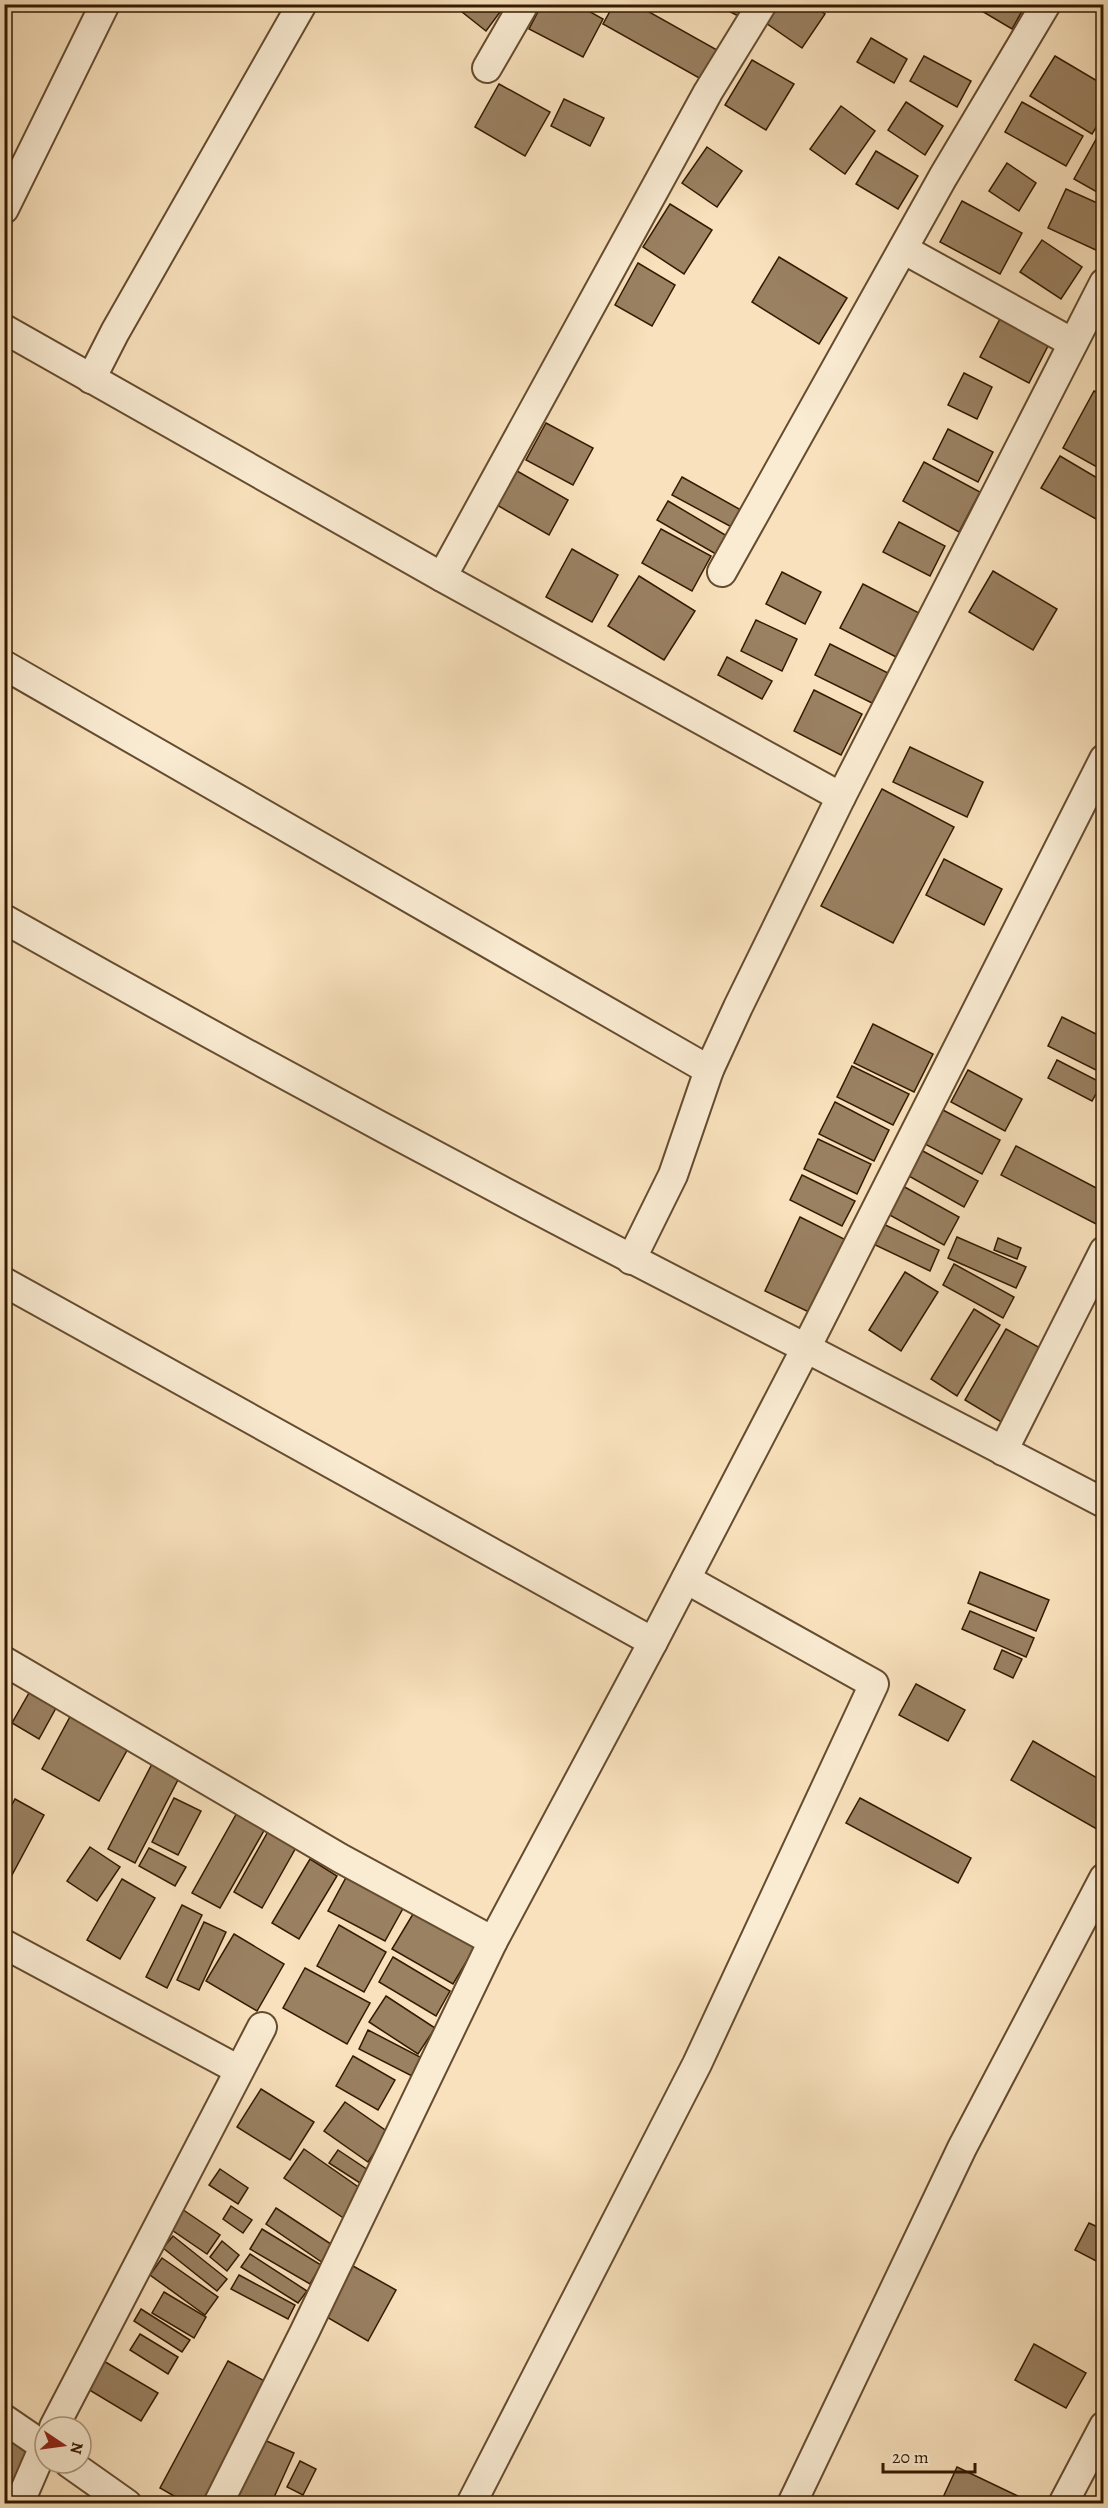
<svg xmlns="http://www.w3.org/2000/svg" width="1108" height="2508" font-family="Alegreya,serif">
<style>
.building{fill:#9a8162;stroke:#341a00;stroke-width:1.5}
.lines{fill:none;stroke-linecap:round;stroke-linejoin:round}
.minor-casing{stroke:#654c2f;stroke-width:32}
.minor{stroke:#faecd3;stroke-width:28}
</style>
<rect width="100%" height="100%" fill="#f8e1bc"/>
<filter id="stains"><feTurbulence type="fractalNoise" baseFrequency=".00333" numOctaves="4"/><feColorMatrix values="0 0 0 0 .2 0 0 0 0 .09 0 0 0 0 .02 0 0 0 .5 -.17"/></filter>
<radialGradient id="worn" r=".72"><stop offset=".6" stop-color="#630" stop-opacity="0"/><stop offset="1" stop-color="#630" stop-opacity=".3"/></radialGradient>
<g class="building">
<polygon points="452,4 506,4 486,31"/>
<polygon points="542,4 576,4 603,19 583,57 529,29"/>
<polygon points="614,4 635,4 717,50 701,79 603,24"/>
<polygon points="715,4 756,4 748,21"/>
<polygon points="779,4 811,4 825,14 802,48 766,23"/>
<polygon points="970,4 1026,4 1012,29"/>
<polygon points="871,38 907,59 894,83 857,62"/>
<polygon points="924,56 971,81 957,107 910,81"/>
<polygon points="1055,56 1104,85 1104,115 1092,134 1030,96"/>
<polygon points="752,60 794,84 766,130 725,105"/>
<polygon points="499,84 550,112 525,156 475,127"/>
<polygon points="564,99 604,118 590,146 551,126"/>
<polygon points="906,102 943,126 925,155 888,130"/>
<polygon points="1022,102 1083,136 1066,166 1005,132"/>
<polygon points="841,106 875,131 845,174 810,149"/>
<polygon points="1099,134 1104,136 1104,196 1074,179"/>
<polygon points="707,147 742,171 717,207 682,183"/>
<polygon points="876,151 918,176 898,209 856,184"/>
<polygon points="1007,163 1036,183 1019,211 989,191"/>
<polygon points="1066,189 1104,206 1104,238 1098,251 1048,228"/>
<polygon points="962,201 1022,233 1000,274 940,242"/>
<polygon points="670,204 712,230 684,274 643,247"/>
<polygon points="1042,240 1082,267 1061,299 1020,272"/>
<polygon points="779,257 847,298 819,344 752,302"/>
<polygon points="638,263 675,285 652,326 615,305"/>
<polygon points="1001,317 1050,342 1029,383 980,357"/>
<polygon points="964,373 992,387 977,419 948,405"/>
<polygon points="1094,391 1104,396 1104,471 1063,448"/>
<polygon points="546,423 593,448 573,485 526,460"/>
<polygon points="948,429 993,452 978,482 933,459"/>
<polygon points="1060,456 1104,482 1104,505 1096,519 1041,488"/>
<polygon points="924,462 980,492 959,532 903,501"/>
<polygon points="510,467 568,500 549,535 490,501"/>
<polygon points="682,477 748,514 739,531 672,495"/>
<polygon points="668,501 732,539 721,557 657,520"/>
<polygon points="899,522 945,546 930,576 883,552"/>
<polygon points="661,529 711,556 692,591 642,563"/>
<polygon points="572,549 618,575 592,622 546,597"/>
<polygon points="993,571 1057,609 1033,650 969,612"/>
<polygon points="782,572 821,592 805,624 766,604"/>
<polygon points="639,576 695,611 664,660 608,626"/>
<polygon points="863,584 919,613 896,657 840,628"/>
<polygon points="756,620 797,639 782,671 741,651"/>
<polygon points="830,644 888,673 872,703 815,675"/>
<polygon points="727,657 772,681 762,699 718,675"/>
<polygon points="814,690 862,714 841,755 794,731"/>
<polygon points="910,747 983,782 967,817 893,782"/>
<polygon points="882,789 954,827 893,943 821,906"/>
<polygon points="944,859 1002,889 984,925 926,895"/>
<polygon points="1062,1017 1104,1038 1104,1074 1048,1046"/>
<polygon points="873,1024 933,1054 914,1092 854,1063"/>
<polygon points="1057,1060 1102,1083 1092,1101 1048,1078"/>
<polygon points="852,1066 909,1094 893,1125 837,1097"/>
<polygon points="968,1070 1022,1099 1005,1131 951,1102"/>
<polygon points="835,1102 889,1130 874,1161 819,1134"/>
<polygon points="941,1109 1000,1140 982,1174 923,1143"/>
<polygon points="818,1139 871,1164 857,1194 804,1169"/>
<polygon points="1016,1146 1104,1192 1104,1228 1001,1175"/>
<polygon points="921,1150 978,1181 964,1207 907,1175"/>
<polygon points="802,1175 855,1201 842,1226 790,1200"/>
<polygon points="901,1185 959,1217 944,1245 886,1213"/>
<polygon points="800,1217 848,1241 813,1314 765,1291"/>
<polygon points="881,1223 939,1250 930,1271 871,1243"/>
<polygon points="957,1237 1026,1267 1016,1288 948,1258"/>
<polygon points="998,1238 1021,1248 1017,1259 994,1250"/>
<polygon points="954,1264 1014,1297 1003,1318 943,1285"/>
<polygon points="905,1272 938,1292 901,1351 869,1330"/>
<polygon points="974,1309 1000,1325 957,1396 931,1379"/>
<polygon points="1006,1329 1042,1349 1003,1423 965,1400"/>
<polygon points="980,1572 1049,1600 1036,1631 968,1603"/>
<polygon points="970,1611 1034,1638 1026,1657 962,1629"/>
<polygon points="1002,1650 1022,1659 1013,1678 994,1669"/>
<polygon points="916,1684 965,1710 948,1741 899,1715"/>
<polygon points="29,1693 56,1708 39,1739 12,1723"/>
<polygon points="72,1713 130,1745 99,1801 42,1769"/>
<polygon points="1033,1741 1104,1782 1102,1832 1011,1780"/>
<polygon points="153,1762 180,1776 135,1863 108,1849"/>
<polygon points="174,1798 201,1811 178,1855 152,1842"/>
<polygon points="860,1798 971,1858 958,1883 846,1823"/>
<polygon points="15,1799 44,1815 4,1890 4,1819"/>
<polygon points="238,1811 266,1827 220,1908 192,1893"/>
<polygon points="270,1828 298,1844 262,1908 234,1892"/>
<polygon points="90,1847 120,1867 97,1901 67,1881"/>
<polygon points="149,1848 186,1867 175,1886 139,1866"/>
<polygon points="310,1859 337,1876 299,1939 272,1923"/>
<polygon points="349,1872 406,1903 385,1941 328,1911"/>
<polygon points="122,1879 155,1898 120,1959 87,1940"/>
<polygon points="182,1905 202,1915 167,1988 146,1977"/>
<polygon points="416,1909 477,1944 453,1984 392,1949"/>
<polygon points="204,1922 226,1932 199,1990 177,1980"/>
<polygon points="339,1925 386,1952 364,1992 317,1966"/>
<polygon points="234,1934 284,1964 257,2011 206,1981"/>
<polygon points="393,1957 450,1991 436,2016 379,1982"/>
<polygon points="305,1968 370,2003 347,2044 283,2008"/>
<polygon points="386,1996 435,2028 418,2054 369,2022"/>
<polygon points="368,2030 422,2058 412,2076 359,2049"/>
<polygon points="353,2056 395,2080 378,2110 336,2086"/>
<polygon points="261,2089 314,2122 290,2160 237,2127"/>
<polygon points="345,2102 388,2132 368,2162 324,2131"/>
<polygon points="304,2149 364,2191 345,2219 284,2178"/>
<polygon points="338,2150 371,2172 363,2185 329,2163"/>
<polygon points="220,2169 248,2188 238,2204 209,2185"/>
<polygon points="231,2206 252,2220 243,2233 223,2219"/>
<polygon points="179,2207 220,2235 207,2254 166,2226"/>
<polygon points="276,2208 337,2248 326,2265 266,2224"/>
<polygon points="1089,2223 1104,2230 1104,2265 1075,2250"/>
<polygon points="262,2229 321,2265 310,2284 250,2249"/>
<polygon points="173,2236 227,2279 217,2291 163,2248"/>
<polygon points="222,2241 239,2255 227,2271 210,2257"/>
<polygon points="250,2254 307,2291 298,2303 241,2267"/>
<polygon points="162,2258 218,2297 205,2315 150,2275"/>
<polygon points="353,2266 396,2290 368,2341 325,2316"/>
<polygon points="239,2275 295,2305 288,2319 231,2289"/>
<polygon points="164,2292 206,2317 194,2338 152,2313"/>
<polygon points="141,2309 190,2340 182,2352 134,2321"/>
<polygon points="140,2334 178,2357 168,2374 130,2350"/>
<polygon points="1034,2344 1086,2373 1066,2408 1015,2380"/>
<polygon points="102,2360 158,2393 141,2421 86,2388"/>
<polygon points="228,2361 270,2384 206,2504 188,2504 160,2488"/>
<polygon points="4,2435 36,2452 9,2504 4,2504"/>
<polygon points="262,2439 294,2453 271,2504 245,2504 236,2499"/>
<polygon points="300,2461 316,2469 303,2495 287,2487"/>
<polygon points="957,2467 1024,2499 1022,2504 940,2504"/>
</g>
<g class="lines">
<defs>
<g id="minor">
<polyline points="487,68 524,4"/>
<polyline points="4,209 105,4"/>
<polyline points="903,249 1073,343"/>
<polyline points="4,329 442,577 841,797"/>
<polyline points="91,379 115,332 302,4"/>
<polyline points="722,572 943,177 1046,4"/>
<polyline points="442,577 708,92 762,4"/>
<polyline points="4,665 709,1070"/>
<path d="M4,919C268,1068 535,1211 806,1348L1104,759"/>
<polyline points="631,1260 673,1175 709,1070 738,1007 841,797 1104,283"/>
<polyline points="4,1282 653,1642"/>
<polyline points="1003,1451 1104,1251"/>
<polyline points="4,1661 340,1858 493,1941 653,1642 806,1348 1104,1503"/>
<polyline points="4,1944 239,2070"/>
<polyline points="4,2419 45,2447"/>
<polyline points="54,2427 262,2027"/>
<polyline points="69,2463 127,2504"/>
<polyline points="19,2504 45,2444"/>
<polyline points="218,2504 304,2333 493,1941"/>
<polyline points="471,2504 697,2064 874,1684 686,1579"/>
<polyline points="792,2504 962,2148 1104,1878"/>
<polyline points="1063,2504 1104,2426"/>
</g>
</defs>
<use href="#minor" class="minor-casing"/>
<use href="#minor" class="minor"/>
</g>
<rect width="1108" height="2508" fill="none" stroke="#f8e1bc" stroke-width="24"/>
<rect x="6" y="6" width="1096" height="2496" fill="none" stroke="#341a00" stroke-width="3"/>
<rect x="12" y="12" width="1084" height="2484" fill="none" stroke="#341a00" stroke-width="1.5"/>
<g transform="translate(63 2445) rotate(103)"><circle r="28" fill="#faecd3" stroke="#ab987f" stroke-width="1.5"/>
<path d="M0-4.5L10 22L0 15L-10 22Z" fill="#8f2418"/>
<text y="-9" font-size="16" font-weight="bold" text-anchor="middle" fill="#341a00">N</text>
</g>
<path d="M883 2463v9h92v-9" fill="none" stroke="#341a00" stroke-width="3"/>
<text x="892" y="2463" font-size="18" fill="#341a00" stroke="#faecd3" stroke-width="4.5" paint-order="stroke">20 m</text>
<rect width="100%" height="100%" filter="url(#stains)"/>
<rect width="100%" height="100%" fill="url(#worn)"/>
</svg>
